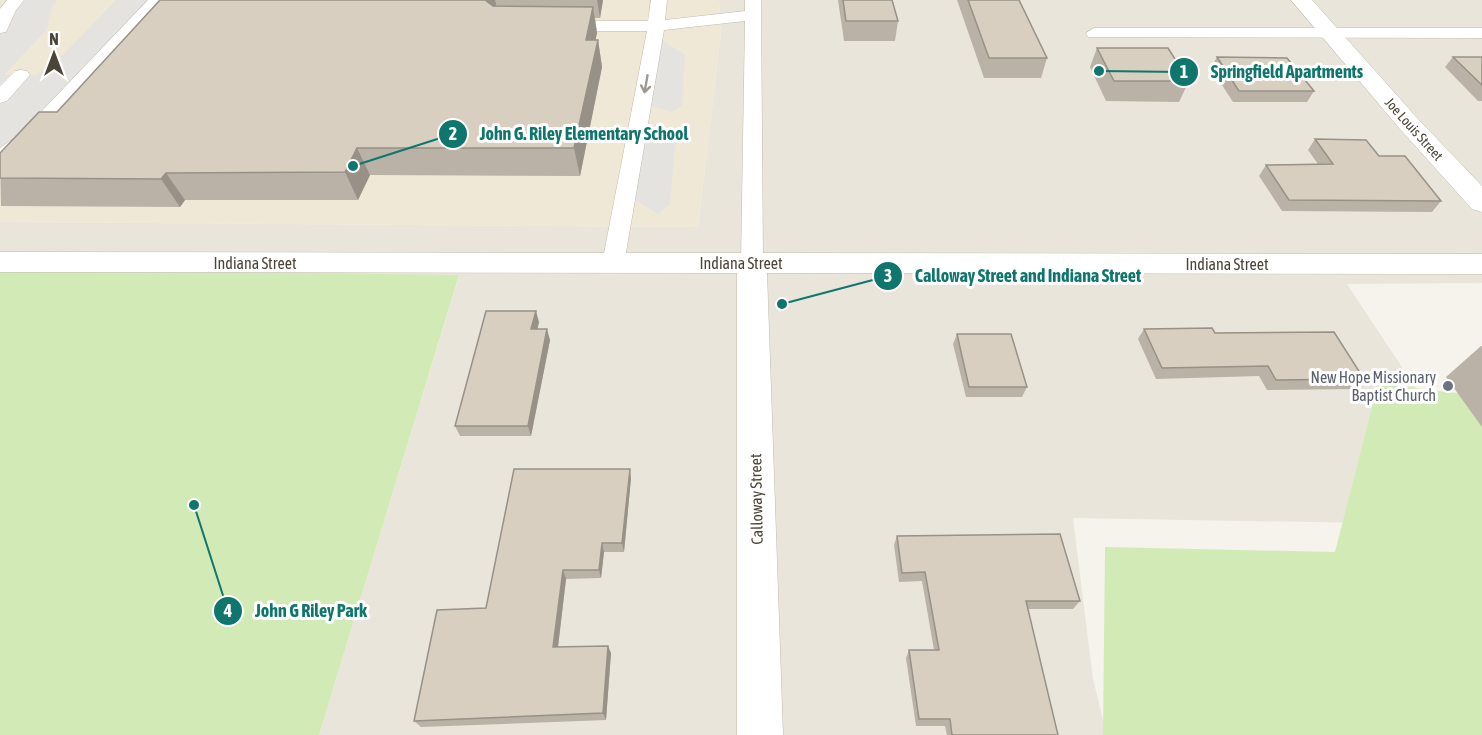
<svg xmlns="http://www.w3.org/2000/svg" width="1482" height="735" font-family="'Asap Condensed',sans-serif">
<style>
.residential{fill:#eae5da}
.education{fill:#efe8d6}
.green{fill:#d2eab5}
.parking{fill:#e5e3e0}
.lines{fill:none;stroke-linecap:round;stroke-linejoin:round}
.service-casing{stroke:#c2bbae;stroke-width:1}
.minor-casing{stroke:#c2bbae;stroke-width:1}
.service{fill:#fff;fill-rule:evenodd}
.minor{fill:#fff;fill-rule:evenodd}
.wall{fill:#bab2a6}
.shaded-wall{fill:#979187}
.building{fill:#d8cfc1;stroke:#979187;stroke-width:1.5}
.oneway{stroke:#9c9892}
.worship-dot{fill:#6b7280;stroke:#fff;stroke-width:2}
.labels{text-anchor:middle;stroke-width:6;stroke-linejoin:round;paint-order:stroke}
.far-street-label{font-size:14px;fill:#4b4439;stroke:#fff}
.street-label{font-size:16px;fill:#4b4439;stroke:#fff}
.worship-label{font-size:16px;fill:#5b616d;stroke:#fff;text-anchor:end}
.leader{fill:none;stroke:#0f766e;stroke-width:2}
.callout-dot{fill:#0f766e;stroke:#fff;stroke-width:2}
.mark-label{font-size:18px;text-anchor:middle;font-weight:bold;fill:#fff}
.callout-label{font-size:18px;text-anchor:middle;font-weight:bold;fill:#0f766e;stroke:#fff;stroke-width:6;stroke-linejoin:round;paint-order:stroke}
</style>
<rect width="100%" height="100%" fill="#f6f3ec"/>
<polygon class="residential" points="719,0 1482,0 1482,283 1347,284 1482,488 1482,525 1073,518 1093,679 1107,735 319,735 459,276 0,269 0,222 698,227 721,32"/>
<polygon class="education" points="0,0 719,0 721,32 698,227 0,222"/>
<g class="green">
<polygon points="0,269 459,275 319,735 0,735"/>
<polygon points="1378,384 1465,394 1482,421 1482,735 1103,735 1105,547 1335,552"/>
</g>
<g class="parking">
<polygon points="16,0 57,0 52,8 47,29 4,75 37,75 63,55 116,0 157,0 18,146 0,146 0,28"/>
<polygon points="655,36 685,55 682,105 671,112 642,103"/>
<polygon points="639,119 676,134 670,204 658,214 626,194"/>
</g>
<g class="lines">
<defs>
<g id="service">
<polygon points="7,0 24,0 16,10 6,32 0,33 0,9"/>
<polygon points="148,0 165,0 34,142 7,162 0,164 0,148 20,134"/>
<polygon points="651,0 667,0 665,20 745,11 745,0 761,0 763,263 760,269 752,271 744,269 741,263 745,21 664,30 624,264 621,270 613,272 605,270 602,264 647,31 562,31 554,26 562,21 648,21"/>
<polygon points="1094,28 1482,28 1482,38 1088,37 1086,33"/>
<polygon points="21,70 27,71 30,75 7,101 0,103 0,86 15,71"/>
</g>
<g id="minor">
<polygon points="1291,0 1312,0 1418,119 1482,186 1482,212 1472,209 1400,129"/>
<polygon points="0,252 1482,254 1482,274 767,273 783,735 737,735 737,273 0,272"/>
</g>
</defs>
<use href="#service" class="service-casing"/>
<use href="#minor" class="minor-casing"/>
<use href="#service" class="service"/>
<use href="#minor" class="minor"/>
</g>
<g class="wall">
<polygon points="160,0 603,0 600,18 595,18 597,33 595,40 598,40 602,67 580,176 370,175 358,200 185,200 180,207 1,206 0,153 57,112"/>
<polygon points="838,0 892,0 898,21 895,41 844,41"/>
<polygon points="957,0 1019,0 1047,58 1041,78 984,78"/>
<polygon points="1097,48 1189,81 1179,102 1106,101 1090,67"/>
<polygon points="1217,57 1314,91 1307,102 1233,102 1211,68"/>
<polygon points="1453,57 1482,57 1482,101 1478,101 1445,67"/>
<polygon points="1315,139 1379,156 1441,201 1432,212 1282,211 1259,176 1266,165 1318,164 1308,150"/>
<polygon points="539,322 537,329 550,340 531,436 460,436 455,426"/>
<polygon points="1144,329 1215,333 1364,379 1354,389 1267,390 1259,376 1156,379 1138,339"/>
<polygon points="957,334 1027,387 1022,397 966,397 953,344"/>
<polygon points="1481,346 1482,346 1482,427 1446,377"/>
<polygon points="631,478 624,552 604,552 601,578 566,579 558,647 611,653 606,720 421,727 414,721 486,608"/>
<polygon points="897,536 1080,601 1073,609 1028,609 1058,735 947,735 945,726 916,726 906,658 909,650 934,650 922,581 899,582 894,545"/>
</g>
<g class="shaded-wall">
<polygon points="483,0 495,0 499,18"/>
<polygon points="597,0 603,0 600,18"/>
<polygon points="593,7 597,33 590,67 586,40"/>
<polygon points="598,40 602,67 580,176 574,148"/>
<polygon points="357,148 370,175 358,200 345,172"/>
<polygon points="166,173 185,200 180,207 161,179"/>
<polygon points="536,311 539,322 535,340 531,329"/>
<polygon points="547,329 550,340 531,436 528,426"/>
<polygon points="630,469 631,478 624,552 622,543"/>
<polygon points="602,543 604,552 601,578 599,570"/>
<polygon points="563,570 566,579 557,655 553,647"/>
<polygon points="608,646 611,653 606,720 603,713"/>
</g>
<g class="building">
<polygon points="160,0 485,0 493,6 593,7 586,40 598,40 574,148 357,148 345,172 166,173 161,179 0,178 0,153 39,112 57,112"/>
<polygon points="843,0 892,0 898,21 846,21"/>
<polygon points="968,0 1019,0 1047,58 989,58"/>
<polygon points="1097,48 1168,48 1189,81 1114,81"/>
<polygon points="1217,57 1287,58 1314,91 1239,91"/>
<polygon points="1453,57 1482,57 1482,85"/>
<polygon points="1315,139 1366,140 1379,156 1405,156 1441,201 1289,200 1266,165 1333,164"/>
<polygon points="486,311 536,311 531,329 547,329 528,426 455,426"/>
<polygon points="1212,328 1215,333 1334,332 1364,379 1276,380 1268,366 1162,368 1144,329"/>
<polygon points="957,334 1011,334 1027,387 969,387"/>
<polygon points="514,469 630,469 622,543 602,543 599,570 563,570 553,647 608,646 603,713 414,721 437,610 486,608"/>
<polygon points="1060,534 1080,601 1026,601 1058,735 952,735 950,719 919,719 909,650 939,650 925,572 902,573 897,536"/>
</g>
<defs><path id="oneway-shaft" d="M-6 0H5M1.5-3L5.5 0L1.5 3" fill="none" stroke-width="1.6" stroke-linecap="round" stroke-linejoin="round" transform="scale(1.5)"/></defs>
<use class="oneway" href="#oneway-shaft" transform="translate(646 84) rotate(100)"/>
<circle class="worship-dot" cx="1448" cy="386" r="6"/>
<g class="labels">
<g class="far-street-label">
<text transform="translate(1414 129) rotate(48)" y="5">Joe Louis Street</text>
</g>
<g class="street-label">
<text x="255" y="269">Indiana Street</text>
<text x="741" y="269">Indiana Street</text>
<text x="1227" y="270">Indiana Street</text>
<text transform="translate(756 499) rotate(-91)" y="6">Calloway Street</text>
</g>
<g class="worship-label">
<text x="1436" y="383">New Hope Missionary<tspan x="1436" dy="18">Baptist Church</tspan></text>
</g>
</g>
<path class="leader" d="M1099 71L1184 72M353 166L453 134M782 304L888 276M194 505L228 611"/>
<g class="callout-dot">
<circle cx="1099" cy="71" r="6"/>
<circle cx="353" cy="166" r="6"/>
<circle cx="782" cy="304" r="6"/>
<circle cx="194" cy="505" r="6"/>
<circle cx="1184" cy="72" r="15"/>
<circle cx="453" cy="134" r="15"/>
<circle cx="888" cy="276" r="15"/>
<circle cx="228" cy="611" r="15"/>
</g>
<g class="mark-label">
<text x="1184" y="78">1</text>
<text x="453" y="140">2</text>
<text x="888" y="282">3</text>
<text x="228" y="617">4</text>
</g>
<g class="callout-label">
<text x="1287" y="78">Springfield Apartments</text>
<text x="584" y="140">John G. Riley Elementary School</text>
<text x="1028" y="282">Calloway Street and Indiana Street</text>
<text x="311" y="617">John G Riley Park</text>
</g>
<g transform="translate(54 54)" stroke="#ffffff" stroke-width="4.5" paint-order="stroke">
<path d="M0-4.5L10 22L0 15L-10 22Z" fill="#4b4439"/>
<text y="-9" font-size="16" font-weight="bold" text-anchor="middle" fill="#4b4439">N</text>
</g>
</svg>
